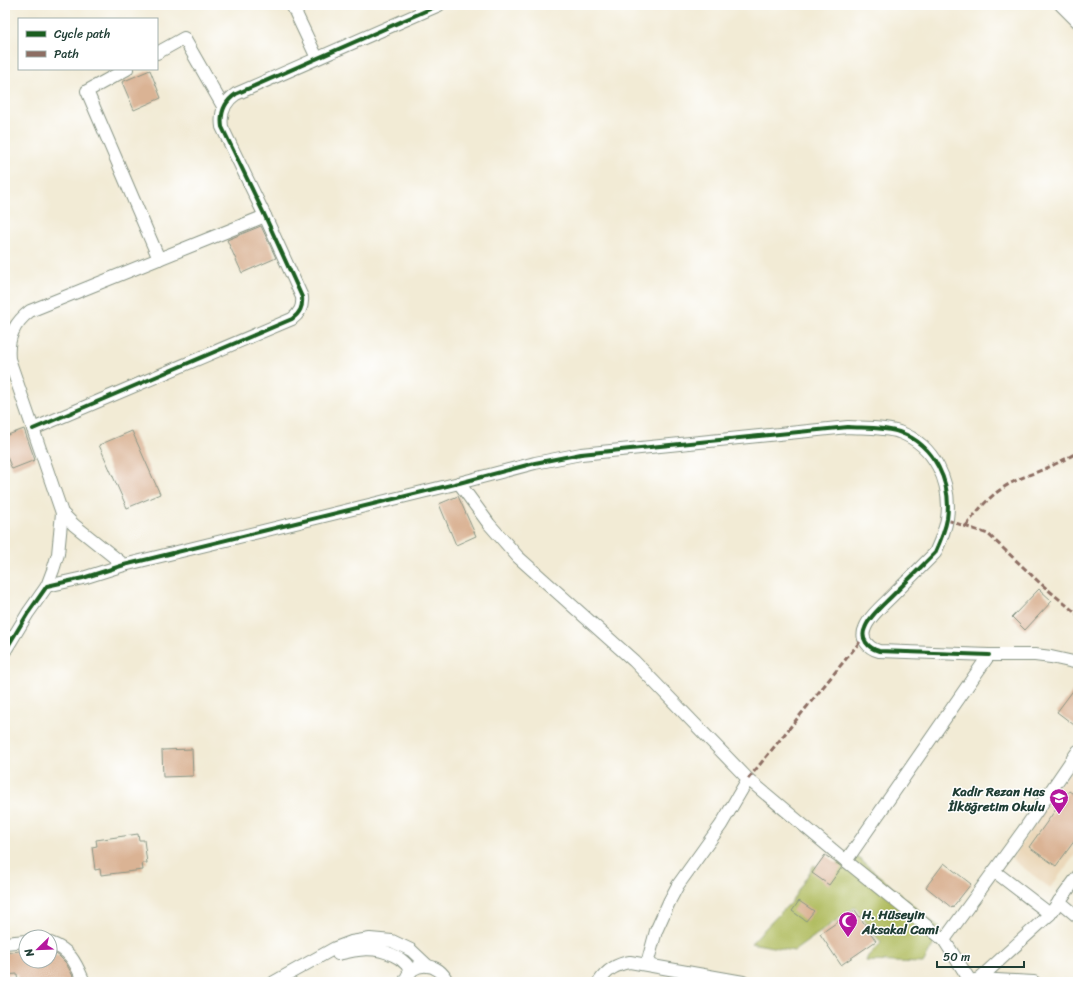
<svg xmlns="http://www.w3.org/2000/svg" width="1083" height="987" font-family="Sriracha,sans-serif">
<style>
.built{fill:#ebd8ba}
.green{fill:#b0bc5e;stroke:#687c49}
.building{fill:#dab394}
.lines{fill:none;stroke-linecap:round;stroke-linejoin:round}
.minor-casing{stroke:#889484;stroke-width:14}
.minor{stroke:#fff;stroke-width:12}
.quiet{stroke:#8d6e63;stroke-width:3;stroke-dasharray:6 3;stroke-linecap:butt}
.cycleway-casing{stroke:#fff;stroke-width:6}
.cycleway{stroke:#1b5e20;stroke-width:4}
.labels{text-anchor:middle;stroke-width:3;stroke-linejoin:round;paint-order:stroke}
.poi-label{font-size:13px;font-weight:bold;fill:#1f3d34;stroke:#fff;text-anchor:end}
</style>
<rect width="100%" height="100%" fill="#fff"/>
<filter id="ink" filterUnits="userSpaceOnUse"><feTurbulence type="fractalNoise" baseFrequency=".025" numOctaves="2"/><feDisplacementMap in="SourceGraphic" scale="8" xChannelSelector="R" yChannelSelector="G"/><feConvolveMatrix kernelMatrix="1 2 1 2 8 2 1 2 1" color-interpolation-filters="sRGB"/></filter>
<filter id="wash" filterUnits="userSpaceOnUse"><feTurbulence type="fractalNoise" baseFrequency=".012" numOctaves="4" result="noise"/><feDisplacementMap in="SourceGraphic" scale="16" xChannelSelector="R" yChannelSelector="G"/><feGaussianBlur stdDeviation="0.9" result="paint"/><feColorMatrix in="noise" values="0 0 0 0 0 0 0 0 0 0 0 0 0 0 0 0 0 1.4 0 .05"/><feComposite in="paint" operator="in"/></filter>
<g filter="url(#wash)">
<rect width="100%" height="100%" fill="#f2ebd5"/>
<polygon class="built" points="1078,760 1078,851 1050,888 1012,859 1064,779"/>
<polygon class="green" points="848,849 942,930 923,963 866,961 868,956 881,943 855,907 794,951 751,943 791,902 814,865 829,876"/>
<g id="blocks">
<g class="building">
<polygon points="150,70 161,98 134,110 122,82"/>
<polygon points="261,226 276,258 242,273 227,240"/>
<polygon points="24,429 35,460 12,469 5,452 5,436"/>
<polygon points="132,431 160,494 127,508 99,445"/>
<polygon points="458,496 476,536 456,545 439,504"/>
<polygon points="1039,589 1052,601 1025,630 1012,617"/>
<polygon points="1078,684 1078,728 1057,712"/>
<polygon points="192,749 193,776 163,777 162,750"/>
<polygon points="1069,791 1078,797 1078,836 1056,866 1029,847"/>
<polygon points="138,834 139,840 144,840 147,863 142,863 143,870 101,875 100,869 95,870 92,847 97,846 96,840"/>
<polygon points="825,855 842,867 829,885 812,873"/>
<polygon points="944,863 971,884 952,908 926,887"/>
<polygon points="799,901 814,911 806,921 792,911"/>
<polygon points="855,910 876,941 841,965 820,934"/>
<polygon points="26,950 26,961 50,961 50,951 54,953 59,956 66,963 74,978 69,979 69,982 18,982 17,974 5,975 5,953"/>
</g>
</g>
</g>
<g filter="url(#ink)">
<use href="#blocks" fill-opacity="0" stroke="#889484" stroke-width="1"/>
<g class="lines">
<defs>
<g id="minor">
<polyline points="292,5 317,58"/>
<polyline points="1061,5 1078,22"/>
<polyline points="157,53 184,38 224,108"/>
<polyline points="127,69 87,91 159,259"/>
<path d="M33,429L292,319C300,313 303,307 302,297L265,216L222,127C220,113 224,102 236,94L439,5"/>
<polyline points="459,483 489,524 518,557 634,661 748,779 721,825 678,885 670,900 656,931 647,964"/>
<path d="M124,565L74,525L62,513L9,359C7,338 14,323 30,311L265,216"/>
<polyline points="47,586 53,570 58,554 62,513"/>
<path d="M5,651L28,613L47,586L83,578L124,565L459,483L535,463L581,454L848,427C865,428 884,427 899,432C935,445 952,483 947,519C945,531 940,542 935,553C920,568 905,583 891,597C882,606 869,617 865,628C860,639 868,648 879,651L989,655"/>
<polyline points="748,779 846,861"/>
<polyline points="994,871 1050,914"/>
<polyline points="1059,901 1078,917"/>
<polyline points="944,940 846,861 989,655 1035,655 1051,657 1078,663"/>
<polyline points="5,943 26,941"/>
<path d="M50,943C71,950 76,964 84,982"/>
<path d="M338,954C358,949 374,946 393,955C398,957 402,960 406,964C408,966 409,970 410,973"/>
<polyline points="979,979 1034,982"/>
<polyline points="274,982 335,948 351,942 370,939 392,941 411,950 428,966"/>
<path d="M405,982C410,960 440,961 447,982"/>
<path d="M599,982C607,970 616,964 630,962L743,982"/>
<polyline points="966,982 979,979 1050,914 1078,876"/>
<polyline points="971,982 944,940 1026,827 1078,751"/>
</g>
</defs>
<use href="#minor" class="minor-casing"/>
<use href="#minor" class="minor"/>
<g class="quiet">
<polyline points="947,520 988,534 1040,583 1078,615"/>
<path d="M966,526C979,508 993,492 1013,482C1022,477 1032,474 1042,470C1054,465 1066,459 1078,452"/>
<polyline points="748,779 863,638"/>
</g>
<defs>
<g id="cycleway">
<path d="M33,429L292,319C300,313 303,307 302,297L265,216L222,127C220,113 224,102 236,94L439,5"/>
<path d="M5,651L28,613L47,586L83,578L124,565L459,483L535,463L581,454L848,427C865,428 884,427 899,432C935,445 952,483 947,519C945,531 940,542 935,553C920,568 905,583 891,597C882,606 869,617 865,628C860,639 868,648 879,651L989,655"/>
</g>
</defs>
<use href="#cycleway" class="cycleway-casing"/>
<use href="#cycleway" class="cycleway"/>
</g>
</g>
<defs>
<symbol id="school-pin" viewBox="-11 -11 22 30"><path d="M0 17L-7.5 6A9.5 9.5 0 1 1 7.5 6Z" fill="#b5179e" stroke="#fff"/><path d="M0-5L7-2L0 1L-7-2ZM-4 1L0 2.5L4 1V4Q0 6-4 4Z" fill="#fff"/></symbol>
<symbol id="mosque-pin" viewBox="-11 -11 22 30"><path d="M0 17L-7.5 6A9.5 9.5 0 1 1 7.5 6Z" fill="#b5179e" stroke="#fff"/><path d="M3.5-4.9A6 6 0 1 0 3.5 4.9A5 5 0 1 1 3.5-4.9Z" fill="#fff"/></symbol>
</defs>
<g fill-rule="evenodd">
<use href="#school-pin" x="1048" y="787" width="22" height="30"/>
<use href="#mosque-pin" x="837" y="910" width="22" height="30"/>
</g>
<g class="labels">
<g class="poi-label">
<text x="1045" y="796">Kadir Rezan Has<tspan x="1045" dy="15">İlköğretim Okulu</tspan></text>
<text x="862" y="919" text-anchor="start">H. Hüseyin<tspan x="862" dy="15">Aksakal Cami</tspan></text>
</g>
</g>
<rect width="1083" height="987" fill="none" stroke="#fff" stroke-width="20"/>
<rect x="18" y="18" width="140" height="52" fill="#ffffff" stroke="#a5b1ae"/>
<rect x="26" y="31" width="20" height="6" fill="#1b5e20" stroke="#a5b1ae"/>
<text x="54" y="38" font-size="12" fill="#1f3d34">Cycle path</text>
<rect x="26" y="51" width="20" height="6" fill="#8d6e63" stroke="#a5b1ae"/>
<text x="54" y="58" font-size="12" fill="#1f3d34">Path</text>
<g transform="translate(38 949) rotate(247)"><circle r="19" fill="#ffffff" stroke="#a5b1ae"/>
<path d="M0-3L7 15L0 10L-7 15Z" fill="#b5179e"/>
<text y="-6" font-size="11" font-weight="bold" text-anchor="middle" fill="#1f3d34">N</text>
</g>
<path d="M937 961v6h87v-6" fill="none" stroke="#1f3d34" stroke-width="2"/>
<text x="943" y="961" font-size="12" fill="#1f3d34" stroke="#ffffff" stroke-width="3" paint-order="stroke">50 m</text>
</svg>
